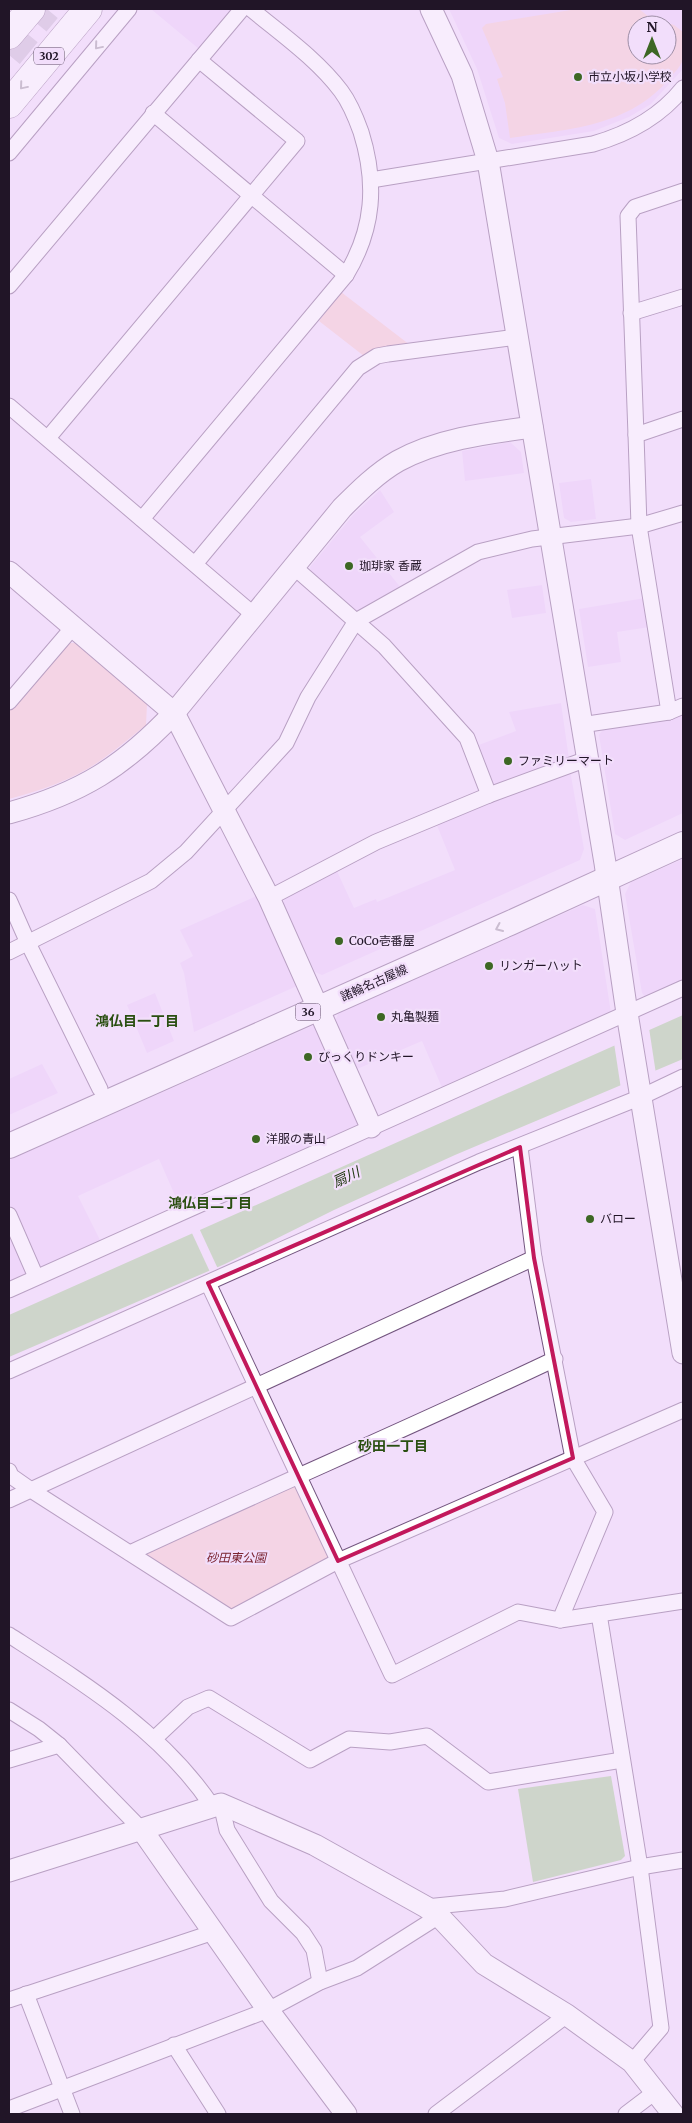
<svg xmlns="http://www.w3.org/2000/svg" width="692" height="2123" font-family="Merriweather,'Noto Sans JP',serif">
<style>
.built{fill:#ebcdf9;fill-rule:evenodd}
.green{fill:#f7c7c9;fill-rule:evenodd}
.water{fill:#a3ca90}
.pier{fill:#f2defb}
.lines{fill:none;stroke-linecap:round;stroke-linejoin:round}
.highway-tunnel{stroke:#c8b6d1;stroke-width:28;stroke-dasharray:28 14;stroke-linecap:butt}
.street-casing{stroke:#73557f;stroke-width:17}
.secondary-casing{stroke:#73557f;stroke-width:23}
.primary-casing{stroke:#73557f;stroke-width:26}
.highway-casing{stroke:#73557f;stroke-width:29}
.street{stroke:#fff;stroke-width:15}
.secondary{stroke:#fff;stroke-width:21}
.primary{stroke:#fff;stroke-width:24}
.highway{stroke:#fff;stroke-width:28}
.oneway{stroke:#9b969e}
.marked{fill:none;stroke:#c2185b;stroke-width:4;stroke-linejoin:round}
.poi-dot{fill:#3d6724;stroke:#f2defb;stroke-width:2}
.labels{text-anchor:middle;stroke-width:4.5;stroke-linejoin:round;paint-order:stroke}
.shield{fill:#f2defb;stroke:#605167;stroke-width:1}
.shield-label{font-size:11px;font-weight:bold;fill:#211527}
.poi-label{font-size:12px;fill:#211527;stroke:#f2defb;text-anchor:start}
.street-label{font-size:12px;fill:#211527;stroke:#f2defb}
.park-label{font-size:12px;font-style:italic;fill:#7b2431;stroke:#f2defb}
.neighbourhood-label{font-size:14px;font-weight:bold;fill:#2a4f11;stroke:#f2defb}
.water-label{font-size:14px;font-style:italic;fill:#1b340b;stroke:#f2defb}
</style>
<rect width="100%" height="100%" fill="#f2defb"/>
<g class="built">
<polygon points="151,9 233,9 199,49"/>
<path d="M449,9H683V69L651,104L629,117L594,131L512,144L499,138L477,69ZM637,25H667V55H637Z"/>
<polygon points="510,442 521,452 524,473 465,481 462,451"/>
<polygon points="591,479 596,519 571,522 564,518 559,483"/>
<polygon points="380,490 394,512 360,537 401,588 359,613 353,613 311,576 310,567 354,514"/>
<polygon points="542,585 546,613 512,618 507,590"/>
<polygon points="645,598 650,627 617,632 621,662 588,667 579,609"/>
<polygon points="561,703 569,759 498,787 490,783 476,746 516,731 509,712"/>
<polygon points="683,711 683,813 625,840 615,834 599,735 604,728"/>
<polygon points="570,770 584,849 580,860 322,975 315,972 283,903 286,896 336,869 354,908 376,899 377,902 455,870 436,823"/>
<polygon points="683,859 683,982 647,999 642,993 625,894 631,882"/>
<polygon points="261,894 297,986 194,1032 184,973 180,963 193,956 180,930"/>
<polygon points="583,905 595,909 611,1013 443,1090 422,1041 357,1069 335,1021 339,1012"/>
<polygon points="155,993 174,1041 147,1053 127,1005"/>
<polygon points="312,1026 320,1027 361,1116 357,1125 180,1207 159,1159 78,1196 101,1242 44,1267 36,1265 9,1203 9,1160"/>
<polygon points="42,1064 58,1093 9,1115 9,1079"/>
<polygon points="9,1227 27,1267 26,1277 9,1284"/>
</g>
<g class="green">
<path d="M577,9H639L649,17L674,25L683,32C683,41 685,51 683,59C682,65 674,73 670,78C629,127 569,129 510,138L505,103L497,79L503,77L482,28L486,24ZM637,25H667V55H637Z"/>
<polygon points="341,292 410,345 364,356 319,321"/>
<path d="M67,643H75L147,704L146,725C132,736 118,748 104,758C76,779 42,790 9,799V710Z"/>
<polygon points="298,1475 338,1561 231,1618 130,1553"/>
</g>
<g class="water">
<polygon points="683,1015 683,1059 455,1155 334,1210 225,1264 9,1357 9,1315"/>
<polygon points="611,1776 625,1856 621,1860 533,1882 518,1789"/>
</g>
<g class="pier">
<polygon points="649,1028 656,1074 621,1089 614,1043"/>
<polygon points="199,1228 218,1269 210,1272 191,1231"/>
</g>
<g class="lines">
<polyline class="highway-tunnel" points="9,55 47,9"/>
<defs>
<g id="street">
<path d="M153,113L346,275C374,229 377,183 361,132C356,118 350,103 341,91C317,59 281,34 251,9"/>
<polyline points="9,153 129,9"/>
<path d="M371,180L593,144C628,134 660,117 683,88"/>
<polyline points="9,286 242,9"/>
<polyline points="631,313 683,297"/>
<polyline points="9,406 254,615"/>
<polyline points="683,419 636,435 639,526 669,712 683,706"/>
<polyline points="636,435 628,216 635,207 683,191"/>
<polyline points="48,438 297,141 199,60"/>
<polyline points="142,519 346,275"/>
<polyline points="195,564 358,368 377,356 388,354 517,337"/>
<polyline points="294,567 384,646 467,738 489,795"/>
<polyline points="9,702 74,626"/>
<polyline points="581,725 669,712"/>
<polyline points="269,898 376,842 489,795 587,759"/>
<polyline points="9,900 28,943 100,1089"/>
<polyline points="9,952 151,881 186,852 286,743 308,697 356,621 478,552 532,539 639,526 683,513"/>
<polyline points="520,1147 534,1258 573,1458 605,1512 560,1620"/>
<polyline points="9,1215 36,1277"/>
<polyline points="208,1283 392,1675 518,1612 560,1620 683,1601"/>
<polyline points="9,1290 683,988"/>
<polyline points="9,1371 479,1162 641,1097 683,1077"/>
<polyline points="9,1471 11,1476 31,1490 231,1618 338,1561 683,1410"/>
<polyline points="9,1500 534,1258"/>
<path d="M130,1553C271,1487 414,1426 555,1359"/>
<polyline points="599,1614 640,1867 661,2028 632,2062"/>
<path d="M9,1635C82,1682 162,1731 212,1806"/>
<polyline points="9,1710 39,1729 59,1745 142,1830"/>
<polyline points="154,1739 188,1707 209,1698 310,1760 349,1739 390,1742 427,1736 488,1782 622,1760"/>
<polyline points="9,1760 59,1745"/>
<polyline points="221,1804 227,1830 271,1901 303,1933 314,1950 320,1982"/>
<polyline points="426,1907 505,1899 640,1867 683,1860"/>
<polyline points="26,1994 72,2114"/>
<polyline points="9,2000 214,1932"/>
<polyline points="174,2045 218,2114"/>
<polyline points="9,2109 268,2010 320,1982 357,1968 439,1916"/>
<polyline points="436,2114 567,2015"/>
<polyline points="626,2114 655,2092"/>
</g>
<g id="secondary">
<polyline points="431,9 462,75 488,161 605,863 627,1013 683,1353"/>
<polyline points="9,572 174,713 269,898 371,1127"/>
<path d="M9,813C81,793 123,767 174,713L342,508C359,491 377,473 398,461C438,439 487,433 532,427"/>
<polyline points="142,1830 268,2010 346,2114"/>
<polyline points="9,1871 221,1804 315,1845 426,1907 439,1916 484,1964 567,2015 632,2062 673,2114"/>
</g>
<polyline id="primary" points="9,1146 510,923 683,844"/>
<g id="highway">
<polyline points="9,35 31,9"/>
<polyline points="9,104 88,9"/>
</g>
</defs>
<use href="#street" class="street-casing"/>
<use href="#secondary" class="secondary-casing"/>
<use href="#primary" class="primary-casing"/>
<use href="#highway" class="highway-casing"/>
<use href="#street" class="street"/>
<use href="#secondary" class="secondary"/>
<use href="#primary" class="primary"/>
<use href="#highway" class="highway"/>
</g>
<defs><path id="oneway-chevron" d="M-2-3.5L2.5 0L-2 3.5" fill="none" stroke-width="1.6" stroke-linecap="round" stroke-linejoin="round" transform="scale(1.25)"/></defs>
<g class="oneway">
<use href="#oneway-chevron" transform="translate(98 46) rotate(130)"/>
<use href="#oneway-chevron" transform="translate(23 86) rotate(130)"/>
<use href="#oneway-chevron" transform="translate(499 928) rotate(156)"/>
</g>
<path d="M0 0H692V2123H0ZM520,1147L534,1258L573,1458L338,1561L208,1283Z" fill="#f2defb" fill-opacity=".55" fill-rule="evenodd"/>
<path class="marked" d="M520,1147L534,1258L573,1458L338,1561L208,1283Z"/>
<g class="poi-dot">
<circle cx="578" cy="77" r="5"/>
<circle cx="349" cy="566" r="5"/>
<circle cx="508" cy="761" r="5"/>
<circle cx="339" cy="941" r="5"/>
<circle cx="489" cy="966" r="5"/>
<circle cx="381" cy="1017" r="5"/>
<circle cx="308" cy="1057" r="5"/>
<circle cx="256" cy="1139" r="5"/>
<circle cx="590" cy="1219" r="5"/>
</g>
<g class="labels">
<g class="shield">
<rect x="34" y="47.5" width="30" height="17" rx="4"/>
<rect x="295.5" y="1003.5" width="25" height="17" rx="4"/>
</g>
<g class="shield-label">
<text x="49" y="60">302</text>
<text x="308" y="1016">36</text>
</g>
<g class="poi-label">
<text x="588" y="81">市立小坂小学校</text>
<text x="359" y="570">珈琲家 香蔵</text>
<text x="518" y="765">ファミリーマート</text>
<text x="349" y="945">CoCo壱番屋</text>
<text x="499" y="970">リンガーハット</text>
<text x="391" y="1021">丸亀製麺</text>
<text x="318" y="1061">びっくりドンキー</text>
<text x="266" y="1143">洋服の青山</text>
<text x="600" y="1223">バロー</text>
</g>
<g class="street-label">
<text transform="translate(374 983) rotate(-24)" y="4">諸輪名古屋線</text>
</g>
<g class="park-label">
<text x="236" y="1562">砂田東公園</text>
</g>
<g class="neighbourhood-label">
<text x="137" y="1026">鴻仏目一丁目</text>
<text x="210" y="1208">鴻仏目二丁目</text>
<text x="393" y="1451">砂田一丁目</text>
</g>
<g class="water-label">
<text transform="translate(346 1177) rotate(-25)" y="5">扇川</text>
</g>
</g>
<rect width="692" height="2123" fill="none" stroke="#211527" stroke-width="20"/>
<g transform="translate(652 40)"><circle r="24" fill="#f2defb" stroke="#9e8ea6"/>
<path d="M0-4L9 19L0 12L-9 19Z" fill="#3d6724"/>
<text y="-8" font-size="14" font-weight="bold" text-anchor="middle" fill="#211527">N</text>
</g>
</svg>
